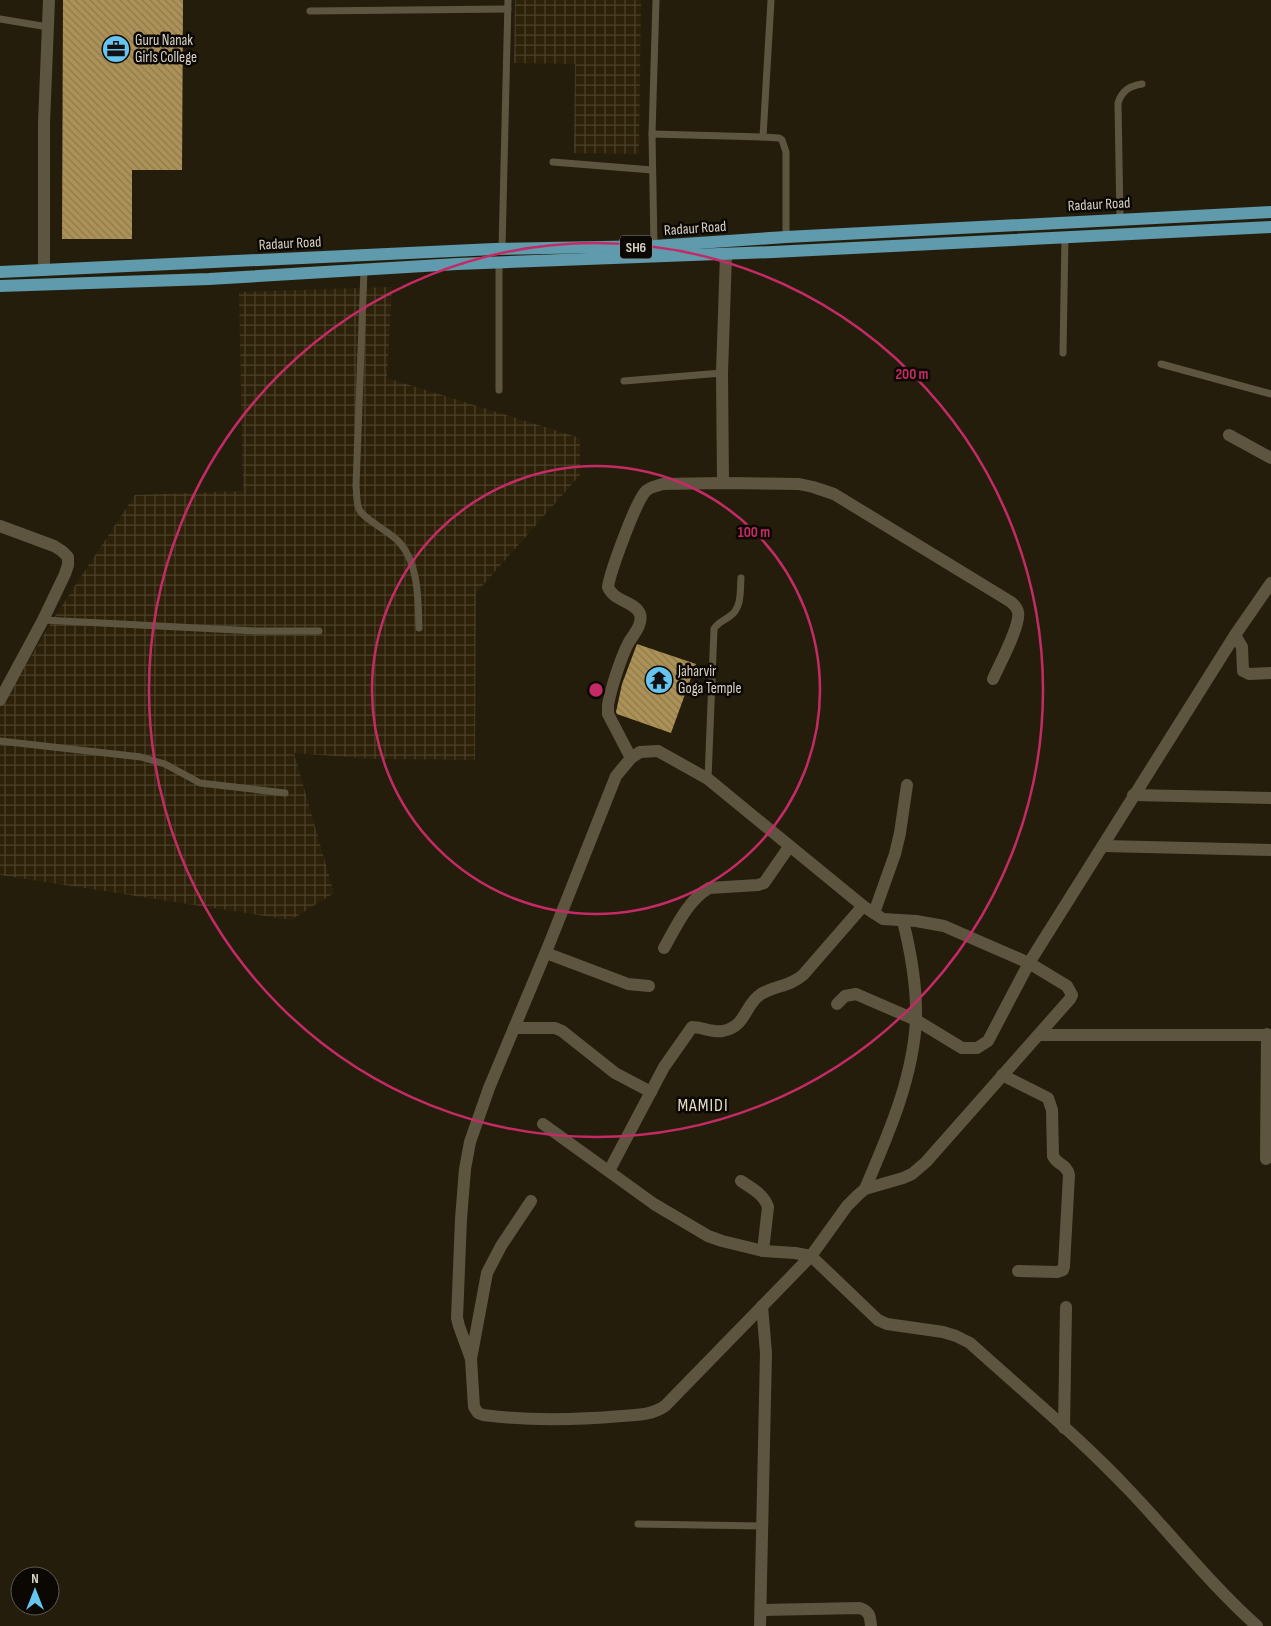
<svg xmlns="http://www.w3.org/2000/svg" width="1271" height="1626" font-family="'Sofia Sans Condensed',sans-serif">
<style>
.industrial{fill:url(#industrial-grid)}
.building{fill:url(#building-back-hatch)}
.lines{fill:none;stroke-linecap:round;stroke-linejoin:round}
.lane{stroke:#5e5541;stroke-width:7}
.street{stroke:#5e5541;stroke-width:12}
.primary{stroke:#609aad;stroke-width:12}
.ring{fill:none;stroke:#c42b66;stroke-width:2.5}
.labels{text-anchor:middle;stroke-width:5;stroke-linejoin:round;paint-order:stroke}
.shield{fill:#0b0803;stroke:#9a958c;stroke-width:1}
.shield-label{font-size:14px;font-weight:bold;fill:#d8d2c7}
.poi-label{font-size:15px;fill:#d8d2c7;stroke:#0b0803;text-anchor:start}
.street-label{font-size:15px;fill:#d8d2c7;stroke:#0b0803}
.quarter-label{font-size:18px;letter-spacing:1px;fill:#e6dcc5;stroke:#0b0803}
.centre{fill:#c42b66;stroke:#0b0803;stroke-width:2.5}
.ring-label{font-size:15px;text-anchor:middle;font-weight:bold;fill:#c42b66;stroke:#0b0803;stroke-width:5;stroke-linejoin:round;paint-order:stroke}
</style>
<defs>
<pattern id="industrial-grid" width="8" height="8" patternUnits="userSpaceOnUse" patternTransform="scale(1.25)"><rect width="8" height="8" fill="#2d2209"/><path d="M0 4h8M4 0v8" fill="none" stroke="#4b412b"/></pattern>
<pattern id="building-back-hatch" width="6" height="6" patternUnits="userSpaceOnUse" patternTransform="scale(1.25)"><rect width="6" height="6" fill="#ad9257"/><path d="M-1 5l2 2M0 0l6 6M5-1l2 2" fill="none" stroke="#8d794f"/></pattern>
</defs>
<rect width="100%" height="100%" fill="#251d0b"/>
<g class="industrial">
<polygon points="515,0 641,0 639,154 574,153 575,64 514,63"/>
<polygon points="392,287 387,378 580,438 580,475 476,593 475,760 374,759 294,753 334,893 291,920 0,875 0,707 57,613 135,495 243,491 239,292"/>
</g>
<g class="building">
<polygon points="63,0 183,0 182,170 132,170 132,239 62,239"/>
<polygon points="637,644 696,664 671,733 617,714 616,712 622,684"/>
</g>
<g class="lines">
<g class="lane">
<polyline points="310,11 508,9"/>
<polyline points="0,19 48,27"/>
<polyline points="652,134 763,137 779,138 782,140 786,152 786,237"/>
<polyline points="763,137 771,0"/>
<polyline points="553,162 652,170"/>
<path d="M1120,220L1118,103C1122,90 1130,86 1142,84"/>
<polyline points="654,246 652,134 656,0"/>
<polyline points="502,249 508,0"/>
<polyline points="499,264 499,390"/>
<path d="M364,270L356,486C357,493 356,502 359,509C363,519 391,532 400,543C419,565 418,600 419,628"/>
<polyline points="1063,353 1065,237"/>
<polyline points="1161,364 1271,394"/>
<polyline points="624,381 722,373"/>
<polyline points="43,620 257,631 319,631"/>
<polyline points="0,741 141,757 165,764 200,783 285,793"/>
<path d="M708,779L714,629C718,622 724,621 730,616C742,608 740,591 741,578"/>
<polyline points="638,1524 762,1526"/>
</g>
<g class="street">
<polyline points="44,270 44,123 49,0"/>
<polyline points="1229,435 1271,458"/>
<polyline points="723,483 722,373 726,254"/>
<polyline points="0,526 54,546 62,551 68,557 68,565 65,574 43,620 0,700"/>
<polyline points="1235,635 1242,647 1243,671 1249,674 1271,673"/>
<path d="M631,758L608,714V705C611,688 621,657 629,642C634,634 643,624 640,614C635,601 614,602 608,587C610,572 635,504 645,492C649,487 657,486 663,484L723,483L799,484L813,487L834,494L1011,602C1014,605 1017,607 1018,612C1021,625 999,665 993,679"/>
<polyline points="1133,795 1271,798"/>
<polyline points="1104,846 1271,850"/>
<polyline points="874,913 895,854 900,833 907,785"/>
<path d="M664,948C676,927 688,900 709,888L758,885L764,883L789,847"/>
<polyline points="546,953 628,984 649,986"/>
<polyline points="837,1004 845,996 856,994 916,1020 962,1048 977,1048 988,1041 1029,963 1235,635 1271,583"/>
<polyline points="514,1028 555,1028 562,1031 615,1073 651,1092"/>
<polyline points="1039,1035 1271,1035"/>
<path d="M1002,1075L1048,1098L1052,1110L1053,1156C1057,1165 1067,1164 1069,1175L1064,1266L1063,1270L1057,1272L1018,1271"/>
<path d="M543,1124L654,1204L708,1236L722,1241L763,1251L795,1253L811,1256L878,1320L887,1324L943,1332L956,1336L970,1343C1023,1391 1080,1438 1129,1490C1172,1535 1211,1585 1257,1626"/>
<polyline points="1266,1159 1267,1034"/>
<path d="M609,1171L664,1067L692,1027C702,1027 712,1033 723,1031C747,1026 744,1005 761,994C776,985 789,987 803,975L863,906"/>
<path d="M741,1181C751,1188 764,1194 768,1207L763,1251"/>
<path d="M865,1189C888,1135 913,1079 916,1020C917,987 911,953 903,921"/>
<path d="M471,1359L459,1326L457,1318L461,1219L465,1169L470,1142L489,1088L548,947L616,776L631,758L640,752L658,751L708,779L863,906L883,919L916,921L944,926L1029,963L1067,986L1072,995L1070,999L926,1162L912,1174L903,1178L865,1189L858,1195L847,1206L811,1256L665,1406C652,1415 637,1415 621,1416C575,1420 529,1421 483,1415L478,1413L474,1407L471,1359L487,1273L501,1246L531,1201"/>
<polyline points="1064,1428 1066,1307"/>
<path d="M761,1610L860,1608C870,1612 870,1616 871,1626"/>
<polyline points="760,1626 766,1353 762,1306"/>
</g>
<g class="primary">
<polyline points="0,272 494,249 654,246 786,237 1271,212"/>
<polyline points="0,286 209,279 457,264 773,252 1271,227"/>
</g>
</g>
<g class="ring">
<circle cx="596" cy="690" r="224"/>
<circle cx="596" cy="690" r="447"/>
</g>
<defs>
<symbol id="office-disc" viewBox="-11 -11 22 22"><circle r="9.5" fill="#66c4ef" stroke="#0b0803"/><path d="M-6-3h4V-5.5h4V-3h4V5H-6ZM-1-4.5V-3h2v-1.5ZM-6 0V1H6V0Z" fill="#111"/></symbol>
<symbol id="temple-disc" viewBox="-11 -11 22 22"><circle r="9.5" fill="#66c4ef" stroke="#0b0803"/><path d="M0-6L5-2H3V0L6.5 2.5H4V6H1.5V3h-3V6H-4V2.5H-6.5L-3 0V-2H-5Z" fill="#111"/></symbol>
</defs>
<g fill-rule="evenodd">
<use href="#office-disc" x="100" y="33" width="32" height="32"/>
<use href="#temple-disc" x="643" y="664" width="32" height="32"/>
</g>
<g class="labels">
<rect class="shield" x="620" y="235.5" width="32" height="23" rx="4"/>
<g class="shield-label">
<text x="636" y="252">SH6</text>
</g>
<g class="poi-label">
<text x="135" y="45">Guru Nanak<tspan x="135" dy="17">Girls College</tspan></text>
<text x="678" y="676">Jaharvir<tspan x="678" dy="17">Goga Temple</tspan></text>
</g>
<g class="street-label">
<text transform="translate(1099 204) rotate(-3)" y="5">Radaur Road</text>
<text transform="translate(695 228) rotate(-4)" y="5">Radaur Road</text>
<text transform="translate(290 243) rotate(-3)" y="5">Radaur Road</text>
</g>
<g class="quarter-label">
<text x="703" y="1111">MAMIDI</text>
</g>
</g>
<circle cx="596" cy="690" r="8" class="centre"/>
<g class="ring-label">
<text x="912" y="379">200 m</text>
<text x="754" y="537">100 m</text>
</g>
<g transform="translate(35 1591)"><circle r="24" fill="#0b0803" stroke="#5d5951"/>
<path d="M0-4L9 19L0 12L-9 19Z" fill="#66c4ef"/>
<text y="-8" font-size="14" font-weight="bold" text-anchor="middle" fill="#d8d2c7">N</text>
</g>
</svg>
